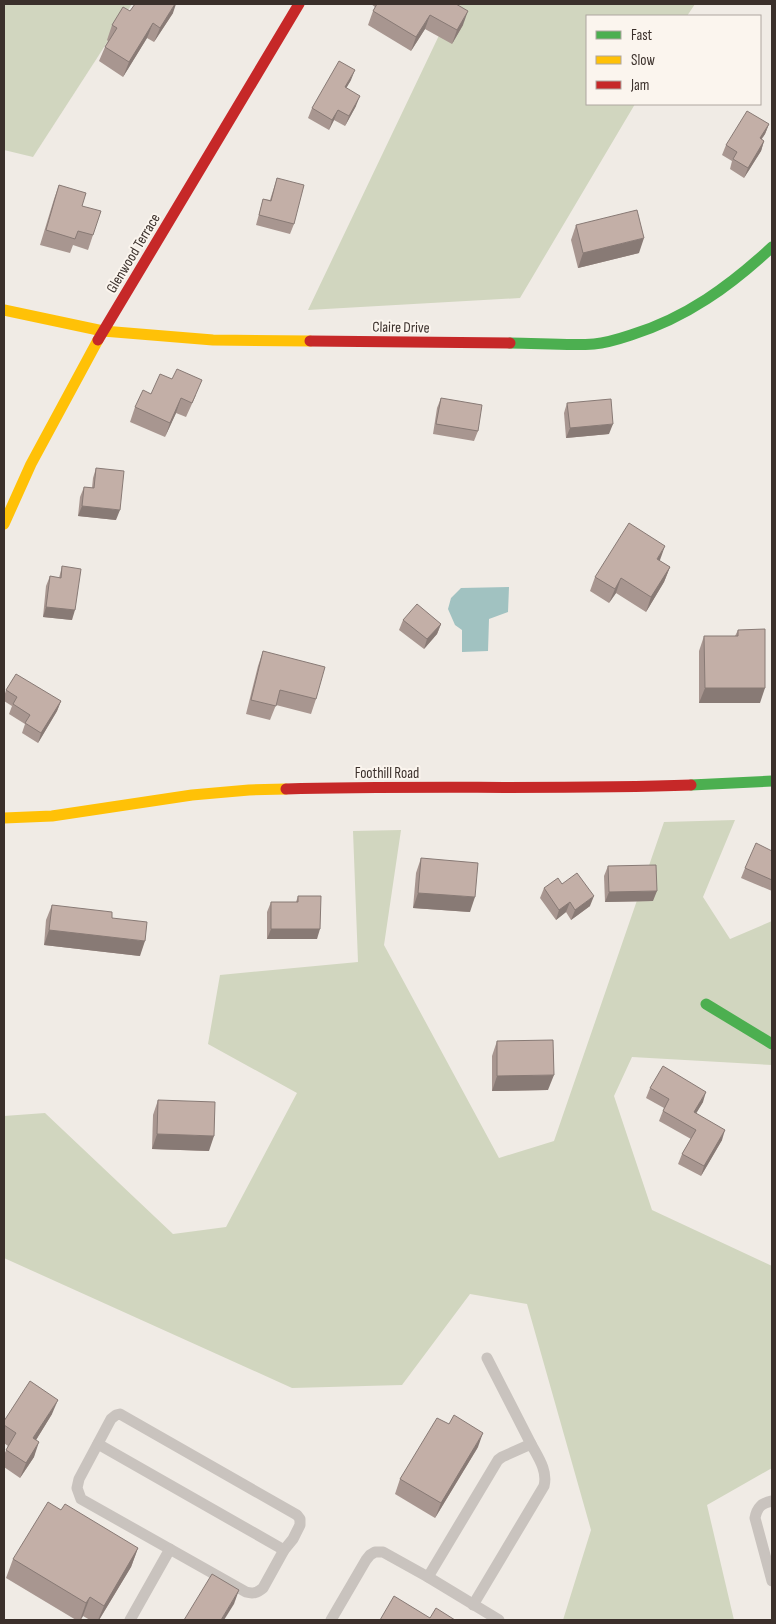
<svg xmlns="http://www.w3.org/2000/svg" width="776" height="1624" font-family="'Sofia Sans Condensed',sans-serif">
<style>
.green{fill:#d1d6bf}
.water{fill:#a1c2c1}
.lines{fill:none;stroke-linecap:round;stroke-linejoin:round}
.lane{stroke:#c9c3be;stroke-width:11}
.fast{stroke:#4caf50;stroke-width:11}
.slow{stroke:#ffc107;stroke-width:11}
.jam{stroke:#c62828;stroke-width:11}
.wall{fill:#a89690}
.shaded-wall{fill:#887a75}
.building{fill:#c3afa7;stroke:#887a75}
.labels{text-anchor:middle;stroke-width:4;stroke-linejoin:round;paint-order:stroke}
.street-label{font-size:15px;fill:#3b302b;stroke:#fbf5ee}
</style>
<rect width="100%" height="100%" fill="#f0ebe5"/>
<g class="green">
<polygon points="4,4 132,4 33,157 4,150"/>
<polygon points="454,4 695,4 687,16 587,16 587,104 635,104 520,298 308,310"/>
<polygon points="735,820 703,897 730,939 772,921 772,1065 632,1057 614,1096 652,1210 772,1266 772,1468 707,1505 734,1620 563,1620 591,1530 527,1304 470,1294 402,1385 292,1388 4,1258 4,1116 45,1113 173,1234 226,1227 297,1093 208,1044 220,975 358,962 353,831 401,830 384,945 499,1158 554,1141 664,822"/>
</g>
<polygon class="water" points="509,587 508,612 489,619 488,651 462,652 462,630 455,625 448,609 451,598 461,588"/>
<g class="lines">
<g class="lane">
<polyline points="487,1358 531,1444"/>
<path d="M120,1414L297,1515L300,1519V1525L293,1539L284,1550L263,1588C257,1593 253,1594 246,1592L81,1499L77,1488L79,1479L111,1419L116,1415Z"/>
<polyline points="98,1444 284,1550"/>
<path d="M772,1501C762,1503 757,1507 755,1518L772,1581"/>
<path d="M428,1577L498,1460L502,1457L531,1444C538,1457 548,1471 544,1486L473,1605"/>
<polyline points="130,1620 170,1549"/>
<polyline points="331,1620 366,1560 370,1555 375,1552 383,1552 428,1577 499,1620"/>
</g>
<g class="fast">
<path d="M510,343C536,343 569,346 594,344C606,343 619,339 631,335C686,318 730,286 772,247"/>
<polyline points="691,785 772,781"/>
<polyline points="706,1004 772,1044"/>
</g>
<g class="slow">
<polyline points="4,310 103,331 213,340 310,341"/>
<polyline points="4,524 31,464 98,340"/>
<polyline points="4,818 52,816 192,795 249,790 286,789"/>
</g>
<g class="jam">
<polyline points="98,340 299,4"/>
<polyline points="310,341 510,343"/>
<path d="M286,789C421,785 556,790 691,785"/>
</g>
</g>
<g class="wall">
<polygon points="371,4 449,4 463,25 452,44 425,29 411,51 368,25 373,11 375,7"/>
<polygon points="130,11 173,13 154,42 147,38 123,77 99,61 105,47 108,41 107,40 112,25"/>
<polygon points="351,80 346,88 356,106 345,126 334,120 329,130 308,118 312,108"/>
<polygon points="769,124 765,134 761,139 764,141 761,151 744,178 730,169 732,161 722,155 726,145"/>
<polygon points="277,178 294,224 290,234 256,225 263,199 270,200"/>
<polygon points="59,185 82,206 93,235 88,250 73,245 70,253 40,245 54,199"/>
<polygon points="576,225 639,253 578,268 571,240"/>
<polygon points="151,394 196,395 186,417 176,413 165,437 130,422 135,407"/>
<polygon points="441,398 478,431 474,441 433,434 437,408"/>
<polygon points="567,403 609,434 566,438 564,413"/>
<polygon points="96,468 116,520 78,516 80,497 84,487 92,488 93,478"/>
<polygon points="660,561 670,567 664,582 646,612 616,593 609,603 590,591 595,577"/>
<polygon points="62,566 72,620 43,617 46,586 50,576 59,578"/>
<polygon points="403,620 441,624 437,634 424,649 399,630"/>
<polygon points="738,630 760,703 699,703 699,651 704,636 735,636"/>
<polygon points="263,651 316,699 311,714 276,705 270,720 246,714 258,666"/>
<polygon points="6,690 61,701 57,711 38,743 22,733 25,724 9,714 12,706 4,701 4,697"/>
<polygon points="772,851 772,891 741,878 745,868"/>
<polygon points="421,858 470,912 413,908 416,873"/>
<polygon points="608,866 653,901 605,902 604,876"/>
<polygon points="562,884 590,906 571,920 566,912 556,920 540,898 544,888"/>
<polygon points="298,896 317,939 267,939 267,912 271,902 296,902"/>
<polygon points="52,905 112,918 140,956 44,945 46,920"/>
<polygon points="497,1041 548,1090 492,1091 492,1056"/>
<polygon points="650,1088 703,1102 696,1113 722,1140 701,1176 678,1164 682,1154 691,1139 659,1121 664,1108 646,1098"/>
<polygon points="158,1100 209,1151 152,1149 153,1115"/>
<polygon points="52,1414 36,1440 34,1457 20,1478 4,1467 4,1455 8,1446 4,1443 4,1421"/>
<polygon points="478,1447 435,1518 395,1494 400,1479"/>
<polygon points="61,1510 138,1548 131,1567 99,1620 90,1620 83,1616 81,1620 76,1620 6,1578 13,1559"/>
</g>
<g class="shaded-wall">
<polygon points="175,4 176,4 173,13 154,42 160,28"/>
<polygon points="468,11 463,25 452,44 457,30"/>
<polygon points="430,15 425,29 411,51 416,37"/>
<polygon points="153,23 147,38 123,77 129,62"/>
<polygon points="355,70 351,80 341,97 345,87"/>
<polygon points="360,96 356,106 345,126 349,116"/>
<polygon points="338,110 334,120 329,130 332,120"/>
<polygon points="769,124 765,134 756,148 760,138"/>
<polygon points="764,141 761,151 744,178 748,168"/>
<polygon points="644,238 639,253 578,268 583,253"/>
<polygon points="181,398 176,413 165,437 170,423"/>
<polygon points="613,424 609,434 566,438 570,428"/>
<polygon points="82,506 120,510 116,520 78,516"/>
<polygon points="665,546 660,560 652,574 657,559"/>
<polygon points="670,567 664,582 646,612 651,597"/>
<polygon points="621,578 616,593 609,603 615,589"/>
<polygon points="46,607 75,610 72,620 43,617"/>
<polygon points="441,624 437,634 424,649 427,639"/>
<polygon points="705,688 765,688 760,703 699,703"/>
<polygon points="61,701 57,711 38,743 41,733"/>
<polygon points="657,891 653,901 605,902 609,892"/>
<polygon points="418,893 475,897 470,912 413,908"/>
<polygon points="594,896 590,906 571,920 575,910"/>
<polygon points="570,902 566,912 556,920 559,910"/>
<polygon points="271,929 320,929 317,939 267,939"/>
<polygon points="49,930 145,941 140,956 44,945"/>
<polygon points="554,1075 548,1090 492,1091 497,1076"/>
<polygon points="706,1092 703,1102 691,1122 694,1112"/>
<polygon points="725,1130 722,1140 701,1176 704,1166"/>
<polygon points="157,1134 214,1136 209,1151 152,1149"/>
<polygon points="58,1400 52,1414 28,1453 33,1438"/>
<polygon points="483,1433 478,1447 435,1518 441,1503"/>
<polygon points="39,1442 34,1457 20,1478 26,1463"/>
<polygon points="138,1548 131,1567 99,1620 98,1620 104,1606"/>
<polygon points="239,1590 234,1604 224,1620 221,1620"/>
<polygon points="90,1597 83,1616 80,1620 86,1603"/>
</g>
<g class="building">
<polygon points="135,4 175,4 160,28 153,23 129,62 105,47 117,28 112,25 123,7 130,11"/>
<polygon points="377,4 456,4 468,11 457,30 430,15 416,37 373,11"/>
<polygon points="339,61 355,70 345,87 360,96 349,116 338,110 332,120 312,108"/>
<polygon points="747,111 769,124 760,138 764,141 748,168 733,159 737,152 726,145"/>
<polygon points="277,178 304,185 294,224 259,215 263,199 271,201"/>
<polygon points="59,185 86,193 82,206 101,211 93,235 78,231 75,239 46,230"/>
<polygon points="637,210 644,238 583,253 576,225"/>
<polygon points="177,369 202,380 192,403 181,398 170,423 135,407 143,390 151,394 160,374 172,379"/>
<polygon points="441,398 482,405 478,431 436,424"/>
<polygon points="611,399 613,424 570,428 567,403"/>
<polygon points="96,468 124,471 120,510 82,506 84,487 94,488"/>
<polygon points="629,523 665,546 657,559 670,567 651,597 621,578 615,589 595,577"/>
<polygon points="62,566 81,569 75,610 46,607 50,576 61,578"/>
<polygon points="417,604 441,624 427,639 403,620"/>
<polygon points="765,629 765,688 705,688 704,636 738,636 738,630"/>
<polygon points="263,651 325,667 316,699 280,690 276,706 251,700"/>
<polygon points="16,674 61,701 41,733 25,723 30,715 13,704 17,697 6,690"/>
<polygon points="756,843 772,851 772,880 745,868"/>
<polygon points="421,858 478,863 475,897 418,893"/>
<polygon points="656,865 657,891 609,892 608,866"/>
<polygon points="577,873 594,896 575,910 570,902 559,910 544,888 558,878 562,884"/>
<polygon points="298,896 321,896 320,929 271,929 271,902 298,902"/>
<polygon points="52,905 112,912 112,918 147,922 145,941 49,930"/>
<polygon points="553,1040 554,1075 497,1076 497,1041"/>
<polygon points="663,1066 706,1092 694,1112 725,1130 704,1166 682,1154 696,1130 663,1111 669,1099 650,1088"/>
<polygon points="158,1100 215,1102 214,1136 157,1134"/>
<polygon points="30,1381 58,1400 33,1438 39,1442 26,1463 6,1450 16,1433 4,1425 4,1421"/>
<polygon points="454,1415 483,1433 441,1503 400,1479 437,1418 449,1424"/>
<polygon points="48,1502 61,1510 65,1504 138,1548 104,1606 90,1597 86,1603 13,1559"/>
<polygon points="212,1574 239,1590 221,1620 184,1620"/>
<polygon points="394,1596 430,1618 436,1608 455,1620 380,1620"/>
</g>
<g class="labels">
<g class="street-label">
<text transform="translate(133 253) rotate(-59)" y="5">Glenwood Terrace</text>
<text transform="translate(401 327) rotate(1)" y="5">Claire Drive</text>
<text x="387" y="778">Foothill Road</text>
</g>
</g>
<rect width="776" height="1624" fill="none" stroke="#3b302b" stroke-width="10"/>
<rect x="586" y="15" width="175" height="90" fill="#fbf5ee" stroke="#aea6a0"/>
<rect x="596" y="31" width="25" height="8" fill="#4caf50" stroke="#aea6a0"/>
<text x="631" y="40" font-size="15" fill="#3b302b">Fast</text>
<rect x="596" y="56" width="25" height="8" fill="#ffc107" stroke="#aea6a0"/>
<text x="631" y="65" font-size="15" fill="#3b302b">Slow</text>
<rect x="596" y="81" width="25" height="8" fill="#c62828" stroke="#aea6a0"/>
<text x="631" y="90" font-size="15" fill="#3b302b">Jam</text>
</svg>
